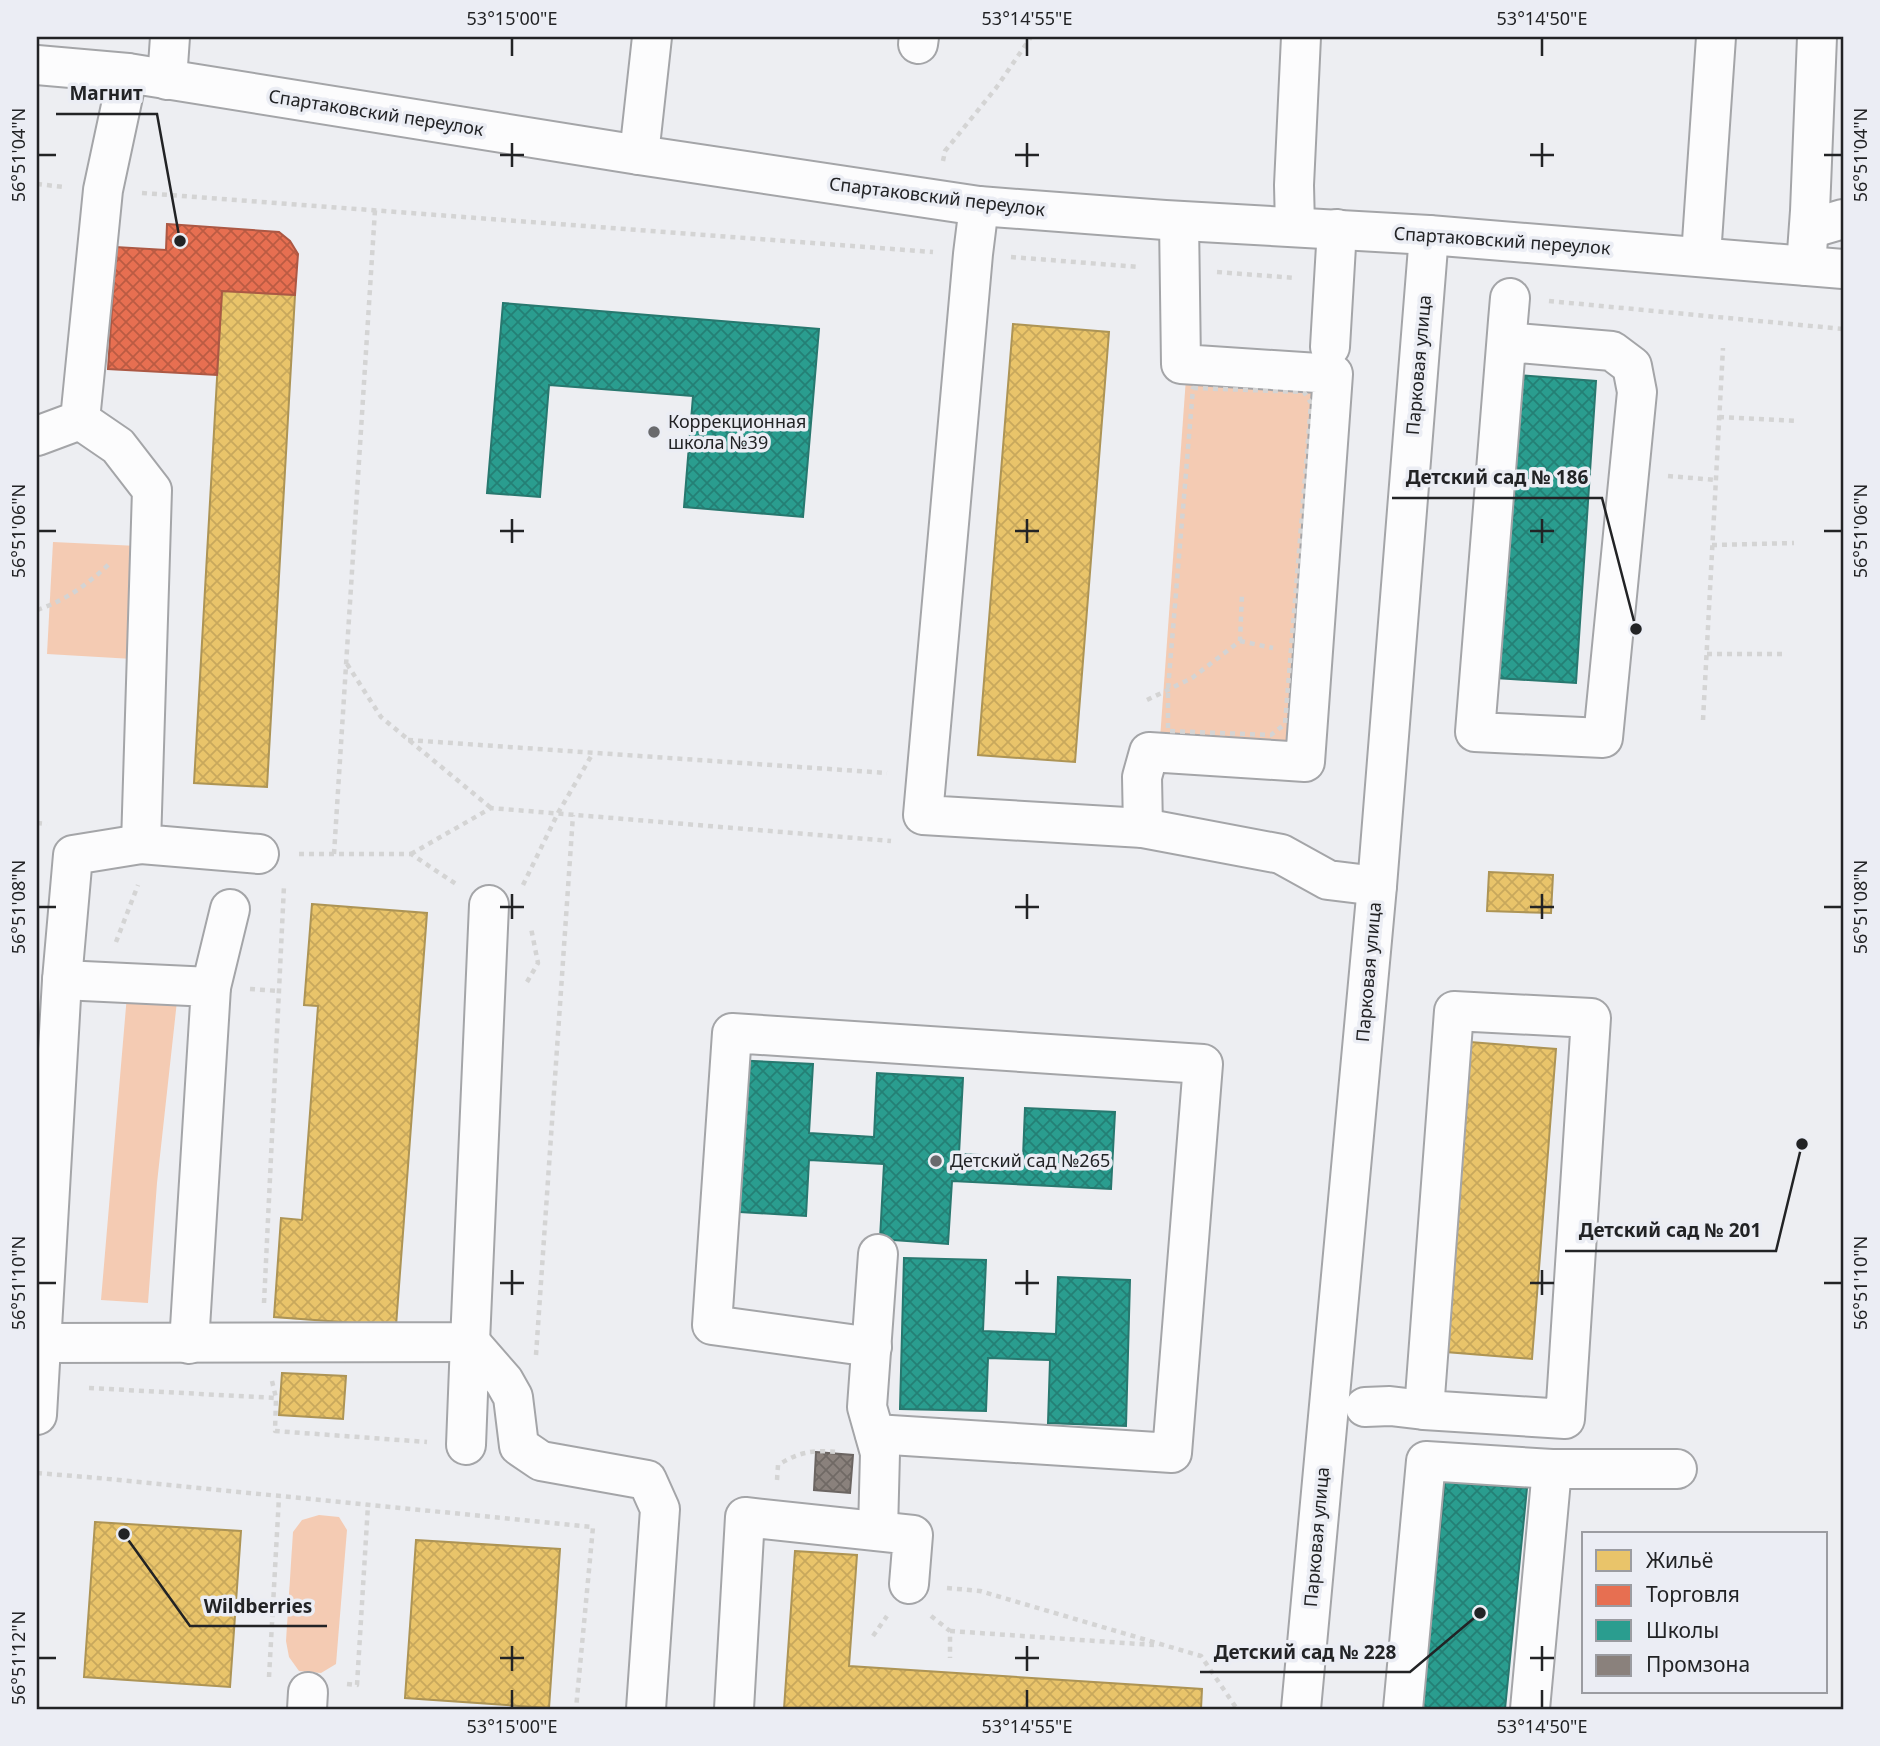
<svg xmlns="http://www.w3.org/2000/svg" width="1880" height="1746" font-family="'Noto Sans',sans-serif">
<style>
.park{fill:#f4cbb3}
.homes{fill:url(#homes-cross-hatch);stroke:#ad9455;stroke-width:2}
.shops{fill:url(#shops-cross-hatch);stroke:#ac5844;stroke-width:2}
.schools{fill:url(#schools-cross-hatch);stroke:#28786f;stroke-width:2}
.industry{fill:url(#industry-cross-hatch);stroke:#6b6562;stroke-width:2}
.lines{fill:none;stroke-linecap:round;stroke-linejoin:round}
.minor-casing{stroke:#a4a5a8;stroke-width:42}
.path{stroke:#d4d4d4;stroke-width:4.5;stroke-dasharray:5 5;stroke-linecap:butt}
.minor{stroke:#fcfcfd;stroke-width:38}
.ticks{fill:none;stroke:#222325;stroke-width:2.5}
.poi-dot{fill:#696a6d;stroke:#ebedf4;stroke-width:2.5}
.labels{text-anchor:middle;stroke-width:7;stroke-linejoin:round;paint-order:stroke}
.street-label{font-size:18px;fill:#222325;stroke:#ebedf4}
.poi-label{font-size:18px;fill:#222325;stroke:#ebedf4;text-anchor:start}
.leader{fill:none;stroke:#222325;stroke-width:2.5}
.callout-dot{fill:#222325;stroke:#ebedf4;stroke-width:2.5}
.callout-label{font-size:19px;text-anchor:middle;font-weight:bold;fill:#222325;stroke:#ebedf4;stroke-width:7;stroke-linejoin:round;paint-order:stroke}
.neatline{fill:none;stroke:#222325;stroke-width:2.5}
.ticks-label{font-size:18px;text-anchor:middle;fill:#222325}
</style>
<defs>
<pattern id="homes-cross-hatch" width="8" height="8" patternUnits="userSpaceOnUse" patternTransform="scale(1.75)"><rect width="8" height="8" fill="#e9c46a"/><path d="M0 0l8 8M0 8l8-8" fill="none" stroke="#c8a85c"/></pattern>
<pattern id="shops-cross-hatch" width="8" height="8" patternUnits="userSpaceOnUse" patternTransform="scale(1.75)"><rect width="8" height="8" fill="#e76f51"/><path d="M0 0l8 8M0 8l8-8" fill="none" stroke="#bb5b43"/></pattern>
<pattern id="schools-cross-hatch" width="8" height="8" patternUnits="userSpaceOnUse" patternTransform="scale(1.75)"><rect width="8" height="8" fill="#2a9d8f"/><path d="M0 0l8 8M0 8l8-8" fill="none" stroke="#248075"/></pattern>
<pattern id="industry-cross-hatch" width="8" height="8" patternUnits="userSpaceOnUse" patternTransform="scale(1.75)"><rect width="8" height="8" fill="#8a817c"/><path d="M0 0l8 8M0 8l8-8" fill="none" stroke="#706965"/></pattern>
</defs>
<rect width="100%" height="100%" fill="#edeef2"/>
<g class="park">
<polygon points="1186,378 1316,390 1288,739 1280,745 1160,739"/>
<polygon points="53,542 138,546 133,659 47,654"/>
<polygon points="127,995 177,1001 157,1183 148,1303 101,1300"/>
<polygon points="319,1515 339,1517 347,1530 336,1664 321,1673 299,1671 289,1657 286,1641 293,1532 302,1520"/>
</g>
<g class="homes">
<polygon points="222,291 295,295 267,787 194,783"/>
<polygon points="1013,324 1109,332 1075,762 978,755"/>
<polygon points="1489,872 1553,875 1551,913 1487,911"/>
<polygon points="312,904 427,913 396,1326 274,1317 281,1218 302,1220 318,1006 304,1005"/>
<polygon points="1470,1042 1556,1049 1532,1359 1446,1352"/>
<polygon points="282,1373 346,1376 343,1419 279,1415"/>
<polygon points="95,1522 241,1531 230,1687 84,1677"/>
<polygon points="416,1540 560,1549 549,1708 405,1698"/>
<polygon points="795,1551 857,1555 849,1666 1202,1689 1201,1709 784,1709"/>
</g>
<polygon class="shops" points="167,224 279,232 290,241 298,254 295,295 222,291 217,375 108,369 116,247 166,250"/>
<g class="schools">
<polygon points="503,303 819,329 803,517 684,507 693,396 549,385 540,497 487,493"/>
<polygon points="1517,375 1596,381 1576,683 1496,678"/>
<polygon points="732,1060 813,1064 809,1133 874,1137 877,1073 963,1078 959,1154 1023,1157 1025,1108 1115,1112 1111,1189 952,1181 948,1244 880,1239 884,1164 809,1160 806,1216 724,1211"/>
<polygon points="904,1258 986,1260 983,1331 1056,1334 1058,1277 1130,1280 1126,1426 1048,1423 1050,1360 988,1358 986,1411 900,1409"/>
<polygon points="1445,1482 1527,1488 1505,1709 1422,1709"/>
</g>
<polygon class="industry" points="816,1452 853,1455 850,1493 814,1490"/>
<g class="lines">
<defs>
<g id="minor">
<polyline points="918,44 919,37"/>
<polyline points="37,65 128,73 639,155 979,206 1165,220 1429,235 1843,269"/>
<polyline points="167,80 170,37"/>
<polyline points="639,155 652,37"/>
<polyline points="979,206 973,254 923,815 1143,828 1281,854 1328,880 1377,886"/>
<polyline points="1295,227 1294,185 1301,37"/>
<polyline points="1809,229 1843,219"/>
<polyline points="1701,256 1716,37"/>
<polyline points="1806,266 1810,211 1817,37"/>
<polyline points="1507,342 1612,351 1632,366 1637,392 1603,738 1475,732 1508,321 1510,298"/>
<polyline points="1330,347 1337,229"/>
<polyline points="80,420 118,446 152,490 141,844 259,854"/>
<polyline points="37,436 80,420 103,190 128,73"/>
<polyline points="1143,828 1142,777 1149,752 1305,762 1333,374 1181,364 1179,221"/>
<polyline points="62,980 211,987 189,1344"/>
<polyline points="211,987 230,909"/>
<polygon points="1454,1011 1591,1018 1565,1419 1424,1410"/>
<polyline points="470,1342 504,1381 513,1397 519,1446 541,1461 647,1480 660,1509 646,1709"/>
<polyline points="42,1343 470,1342 489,905"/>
<polyline points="872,1347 712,1325 732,1033 1203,1064 1172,1453 875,1434"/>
<polyline points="1365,1407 1390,1406 1424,1410"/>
<polyline points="37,1415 62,980 73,855 141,844"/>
<polyline points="466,1445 470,1342"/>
<polyline points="878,1531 880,1453 867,1407 878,1254"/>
<polyline points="307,1709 308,1692"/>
<polyline points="734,1709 745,1517 913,1535 909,1584"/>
<polyline points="1301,1709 1377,886 1429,235"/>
<polyline points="1403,1709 1426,1461 1552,1469 1677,1469"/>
<polyline points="1530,1709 1552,1469"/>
</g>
</defs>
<use href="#minor" class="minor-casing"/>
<g class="path">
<polyline points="943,161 945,151 996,88 1031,37"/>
<polyline points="37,184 64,187"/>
<polyline points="142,193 933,252"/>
<polyline points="1011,257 1139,267"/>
<polyline points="1217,272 1296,278"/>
<polyline points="1549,301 1843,329"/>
<polygon points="1193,388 1304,392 1311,403 1285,724 1271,735 1168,731 1168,689"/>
<polyline points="1719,417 1797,421"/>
<polyline points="1668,476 1716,480"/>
<polyline points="1712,545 1794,543"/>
<path d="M37,610C66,600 87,585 109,564"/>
<polyline points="1240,641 1273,648"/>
<polyline points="1707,654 1784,654"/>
<polyline points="347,664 381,717 491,808"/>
<polyline points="1147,700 1192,678 1240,641 1242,593"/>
<polyline points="1703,720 1723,348"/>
<polyline points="408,740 887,773"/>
<polyline points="37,823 47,824"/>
<polyline points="299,854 411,854 456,884"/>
<polyline points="334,854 375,210"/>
<polyline points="411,854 491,808 891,841"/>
<polyline points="523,885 558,813 593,753"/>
<polyline points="116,942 138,885"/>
<polyline points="527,982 538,963 531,928"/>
<polyline points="250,989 279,991"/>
<polyline points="264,1303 284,886"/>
<polyline points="536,1355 573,815"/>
<polyline points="272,1381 276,1398"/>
<polyline points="89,1388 276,1398 275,1431 427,1442"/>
<polyline points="37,1473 98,1478 593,1527 576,1709"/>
<path d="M777,1480L778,1465C801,1451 813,1450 839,1452"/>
<polyline points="947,1588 980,1591 1201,1656 1237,1709"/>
<polyline points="931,1616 950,1631 950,1658"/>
<polyline points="950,1631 1154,1645"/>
<polyline points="873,1636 887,1616"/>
<polyline points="269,1677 279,1497"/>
<polyline points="347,1684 357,1685 368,1505"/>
</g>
<use href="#minor" class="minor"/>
</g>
<path class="ticks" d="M512,38V56M1027,38V56M1542,38V56M512,143V167M1027,143V167M1542,143V167M38,155H56M500,155H524M1015,155H1039M1530,155H1554M1824,155H1842M512,519V543M1027,519V543M1542,519V543M38,531H56M500,531H524M1015,531H1039M1530,531H1554M1824,531H1842M512,894V919M1027,894V919M1542,894V919M38,907H56M500,907H524M1015,907H1039M1530,907H1554M1824,907H1842M512,1270V1295M1027,1270V1295M1542,1270V1295M38,1283H56M500,1283H524M1015,1283H1039M1530,1283H1554M1824,1283H1842M512,1646V1671M1027,1646V1671M1542,1646V1671M38,1658H56M500,1658H524M1015,1658H1039M1530,1658H1554M512,1690V1708M1027,1690V1708M1542,1690V1708"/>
<g class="poi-dot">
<circle cx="654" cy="432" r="7"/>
<circle cx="936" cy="1161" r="7"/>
</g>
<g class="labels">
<g class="street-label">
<text transform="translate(376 113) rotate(9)" y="6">Спартаковский переулок</text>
<text transform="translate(937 197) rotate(7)" y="6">Спартаковский переулок</text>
<text transform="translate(1502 241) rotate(4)" y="6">Спартаковский переулок</text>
<text transform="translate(1419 365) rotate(-85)" y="6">Парковая улица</text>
<text transform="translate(1369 972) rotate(-85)" y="6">Парковая улица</text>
<text transform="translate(1317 1537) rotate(-85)" y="6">Парковая улица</text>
</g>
<g class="poi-label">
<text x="668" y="428">Коррекционная<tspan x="668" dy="21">школа №39</tspan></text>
<text x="950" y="1167">Детский сад №265</text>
</g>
</g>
<path class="leader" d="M180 241L157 114H56M1636 629L1602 498H1392M1802 1144L1776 1251H1565M124 1534L190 1626H327M1480 1613L1410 1672H1200"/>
<g class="callout-dot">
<circle cx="180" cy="241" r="7"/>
<circle cx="1636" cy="629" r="7"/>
<circle cx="1802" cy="1144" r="7"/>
<circle cx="124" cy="1534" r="7"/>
<circle cx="1480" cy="1613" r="7"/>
</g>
<g class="callout-label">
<text x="106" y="100">Магнит</text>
<text x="1497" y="484">Детский сад № 186</text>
<text x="1670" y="1237">Детский сад № 201</text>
<text x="258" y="1613">Wildberries</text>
<text x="1305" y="1659">Детский сад № 228</text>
</g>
<rect width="1880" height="1746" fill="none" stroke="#ebedf4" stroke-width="77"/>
<rect x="1582" y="1532" width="245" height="161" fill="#ebedf4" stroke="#9b9ca1" stroke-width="2"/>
<rect x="1596" y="1550" width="35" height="21" fill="#e9c46a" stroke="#9b9ca1" stroke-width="2"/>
<text x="1646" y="1568" font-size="21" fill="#222325">Жильё</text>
<rect x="1596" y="1585" width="35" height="21" fill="#e76f51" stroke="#9b9ca1" stroke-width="2"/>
<text x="1646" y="1602" font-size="21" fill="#222325">Торговля</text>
<rect x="1596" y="1620" width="35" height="21" fill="#2a9d8f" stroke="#9b9ca1" stroke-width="2"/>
<text x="1646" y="1638" font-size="21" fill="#222325">Школы</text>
<rect x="1596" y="1655" width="35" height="21" fill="#8a817c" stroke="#9b9ca1" stroke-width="2"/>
<text x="1646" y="1672" font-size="21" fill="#222325">Промзона</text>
<rect x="38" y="38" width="1804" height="1670" class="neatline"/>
<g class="ticks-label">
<text x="512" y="25">53°15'00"E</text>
<text x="1027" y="25">53°14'55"E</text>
<text x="1542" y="25">53°14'50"E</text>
<text transform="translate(1861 155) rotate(-90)" y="6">56°51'04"N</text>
<text transform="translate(19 155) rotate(-90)" y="6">56°51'04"N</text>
<text transform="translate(1861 531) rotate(-90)" y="6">56°51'06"N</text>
<text transform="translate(19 531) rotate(-90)" y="6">56°51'06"N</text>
<text transform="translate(1861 907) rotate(-90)" y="6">56°51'08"N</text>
<text transform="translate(19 907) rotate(-90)" y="6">56°51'08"N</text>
<text transform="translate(1861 1283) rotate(-90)" y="6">56°51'10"N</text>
<text transform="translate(19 1283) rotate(-90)" y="6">56°51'10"N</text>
<text transform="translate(19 1658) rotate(-90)" y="6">56°51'12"N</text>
<text x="512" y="1733">53°15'00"E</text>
<text x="1027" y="1733">53°14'55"E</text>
<text x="1542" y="1733">53°14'50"E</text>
</g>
</svg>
